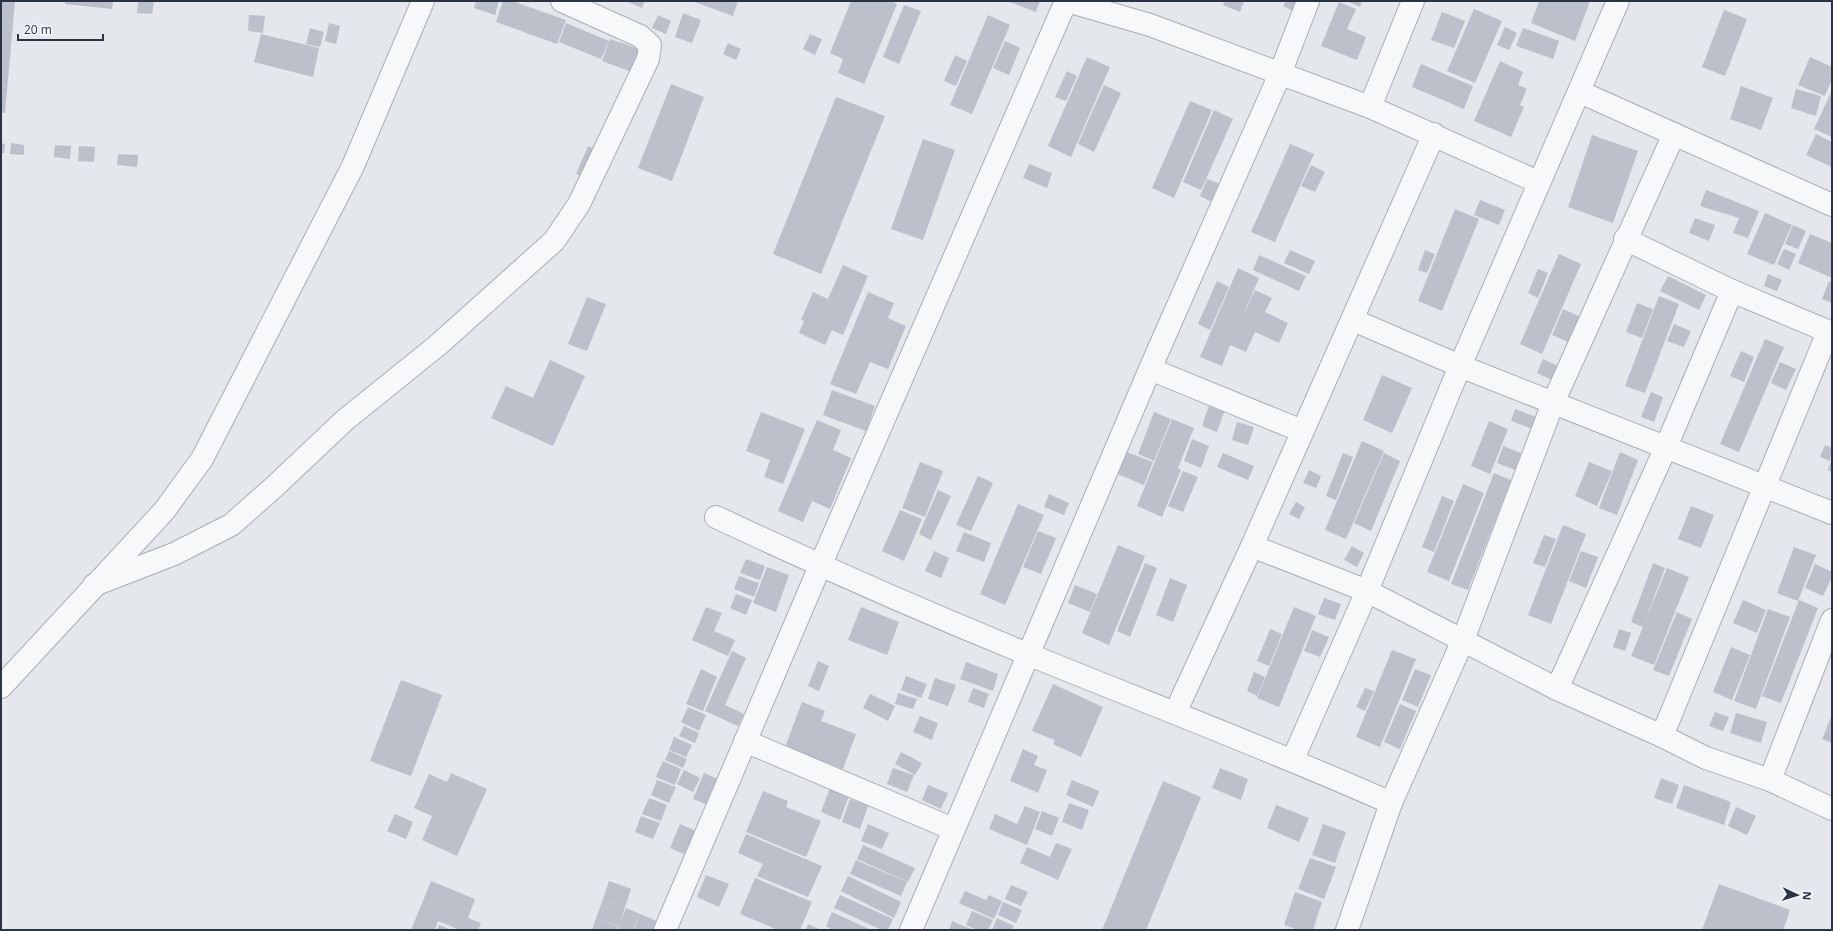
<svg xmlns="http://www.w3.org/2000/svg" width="1833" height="931" font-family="'Open Sans',sans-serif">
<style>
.building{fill:#bbc0ca}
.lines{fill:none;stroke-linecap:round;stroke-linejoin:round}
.minor-casing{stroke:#a9aeb7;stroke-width:24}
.minor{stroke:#f7f8fa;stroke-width:22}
</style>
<rect width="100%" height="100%" fill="#e4e7ec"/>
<g class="building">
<polygon points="1,1 15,1 5,113 1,113"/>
<polygon points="65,1 113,1 112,9 65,4"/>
<polygon points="138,1 154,1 152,14 137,13"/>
<polygon points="476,1 499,1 495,15 474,8"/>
<polygon points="503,1 512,1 566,20 557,44 496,22"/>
<polygon points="626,1 645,1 642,8"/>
<polygon points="692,1 738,1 733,16"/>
<polygon points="851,1 891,1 897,4 864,84 838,73 843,59 830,53"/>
<polygon points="1007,1 1040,1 1036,12"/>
<polygon points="1225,1 1244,1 1240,12 1223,5"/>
<polygon points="1286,1 1300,1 1295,12 1283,6"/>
<polygon points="1347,1 1362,1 1360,7"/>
<polygon points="1539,1 1590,1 1575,41 1531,23"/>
<polygon points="1339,2 1356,9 1347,29 1366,37 1357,60 1321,46"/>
<polygon points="904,5 921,11 899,64 883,57"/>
<polygon points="1474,9 1502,21 1475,83 1447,71"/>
<polygon points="1724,10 1747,19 1725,76 1702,67"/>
<polygon points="1442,12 1465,21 1454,48 1431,40"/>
<polygon points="683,13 701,20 692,43 675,37"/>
<polygon points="249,15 265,16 263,33 248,31"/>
<polygon points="658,15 671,21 666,34 652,28"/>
<polygon points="988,15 1010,25 972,114 950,105"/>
<polygon points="329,23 340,26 336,44 325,41"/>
<polygon points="566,23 609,41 601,59 559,42"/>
<polygon points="1505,27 1517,33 1509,50 1497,45"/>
<polygon points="310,28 324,32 320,47 306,44"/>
<polygon points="1523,28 1559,41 1553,59 1516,46"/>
<polygon points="261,34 319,48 313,77 254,62"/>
<polygon points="810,34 822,39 815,55 803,49"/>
<polygon points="610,39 645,51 637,74 602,61"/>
<polygon points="1005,41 1020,48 1009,75 993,68"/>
<polygon points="728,43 741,49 736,60 723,54"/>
<polygon points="955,55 967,61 956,86 944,81"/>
<polygon points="1087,57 1110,67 1071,157 1048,146"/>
<polygon points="1810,57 1832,67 1832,79 1825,96 1798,85"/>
<polygon points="1500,61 1523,72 1518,85 1527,89 1520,105 1524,107 1511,137 1474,121"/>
<polygon points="1421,64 1473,86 1464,109 1412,87"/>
<polygon points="1067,71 1077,76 1066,101 1055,97"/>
<polygon points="671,84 704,97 672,181 638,168"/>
<polygon points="1104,85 1121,93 1094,152 1078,144"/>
<polygon points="1741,86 1773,98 1761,130 1730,119"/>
<polygon points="1796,89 1821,96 1816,116 1791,108"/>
<polygon points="1832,90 1832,137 1814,129"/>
<polygon points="836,97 885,116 821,274 773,254"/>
<polygon points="1190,101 1212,110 1174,198 1152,188"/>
<polygon points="1214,110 1233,119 1201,190 1183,182"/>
<polygon points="1816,134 1832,142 1832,167 1806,155"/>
<polygon points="1592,135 1638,151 1613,223 1568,207"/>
<polygon points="923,139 955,150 923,240 891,229"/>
<polygon points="1,143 5,144 4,153 1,153"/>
<polygon points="11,143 24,145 24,155 10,154"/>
<polygon points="1290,144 1314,154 1275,242 1251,232"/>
<polygon points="55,145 71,146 70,159 54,157"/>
<polygon points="79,146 95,147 94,162 78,161"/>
<polygon points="588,146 601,152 589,179 576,174"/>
<polygon points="118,154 138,155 137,167 117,165"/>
<polygon points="1029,164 1052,173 1047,188 1023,178"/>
<polygon points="1311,165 1325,172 1315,192 1301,186"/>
<polygon points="1207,179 1220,184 1212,202 1200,196"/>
<polygon points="1706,190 1759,211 1748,238 1733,233 1739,218 1700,206"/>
<polygon points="1480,200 1505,210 1499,225 1474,215"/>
<polygon points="1455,209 1479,219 1442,311 1418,301"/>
<polygon points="1765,213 1792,225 1774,265 1747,254"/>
<polygon points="1695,218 1715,225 1709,241 1689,233"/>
<polygon points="1793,225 1806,231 1798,249 1785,244"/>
<polygon points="1810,234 1832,243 1832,278 1798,263"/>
<polygon points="1784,249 1796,254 1789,270 1777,264"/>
<polygon points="1290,250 1315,261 1309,274 1284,263"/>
<polygon points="1425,250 1435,254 1427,273 1418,270"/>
<polygon points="1559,254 1581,264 1542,354 1520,344"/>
<polygon points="1259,255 1306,276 1299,291 1253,270"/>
<polygon points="843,265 868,276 843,335 832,330 825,345 799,333 804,321 801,320 813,292 828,299"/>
<polygon points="1238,268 1259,278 1241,320 1255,290 1272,298 1265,312 1288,323 1279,343 1255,332 1246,352 1230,345 1222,366 1200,357"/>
<polygon points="1538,269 1548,273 1538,298 1528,293"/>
<polygon points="1768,274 1782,280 1777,291 1764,286"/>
<polygon points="1668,276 1706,295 1699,310 1660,291"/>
<polygon points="1217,281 1229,287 1210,330 1198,324"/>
<polygon points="1829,281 1832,282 1832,303 1822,299"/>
<polygon points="868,292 894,303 888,318 906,326 888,369 870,362 856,394 830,384"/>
<polygon points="1659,296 1679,304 1645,393 1625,386"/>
<polygon points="587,297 606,304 587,351 568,344"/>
<polygon points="1637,303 1653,309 1642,338 1626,332"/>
<polygon points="1563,309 1581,317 1570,343 1552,335"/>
<polygon points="1674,324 1691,331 1684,347 1667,341"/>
<polygon points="1765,339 1784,347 1739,452 1720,444"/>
<polygon points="1741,351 1754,357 1744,382 1730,376"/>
<polygon points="1543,359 1558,366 1552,380 1537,373"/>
<polygon points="550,360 585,376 553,446 491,418 506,386 533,398"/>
<polygon points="1780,362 1796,369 1786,390 1771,383"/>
<polygon points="1382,375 1412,388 1392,433 1363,420"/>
<polygon points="832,390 875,406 866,431 823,415"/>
<polygon points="1651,392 1663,397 1654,422 1641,417"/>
<polygon points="1209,406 1224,412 1217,432 1202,426"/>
<polygon points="1515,409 1538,418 1533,429 1511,421"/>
<polygon points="761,412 805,429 783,484 764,477 770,460 746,451"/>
<polygon points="1154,412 1171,419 1154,461 1138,454"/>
<polygon points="1172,419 1194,428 1178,468 1181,470 1162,517 1137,506"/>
<polygon points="817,420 841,430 833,450 851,458 830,509 812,501 803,522 778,511"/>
<polygon points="1489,421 1508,429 1490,474 1471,466"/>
<polygon points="1237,422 1254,427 1248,445 1232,440"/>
<polygon points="1192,439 1209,446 1201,468 1184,461"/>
<polygon points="1362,441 1384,451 1346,539 1325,530"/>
<polygon points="1825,445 1832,448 1830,461 1820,457"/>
<polygon points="1503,446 1521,453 1515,470 1497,463"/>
<polygon points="1119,449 1153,462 1144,485 1110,471"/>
<polygon points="1620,452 1638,460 1617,515 1599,508"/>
<polygon points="1223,453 1254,466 1248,480 1217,467"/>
<polygon points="1343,453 1353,457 1336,500 1326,496"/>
<polygon points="1384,453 1400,461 1371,531 1354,523"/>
<polygon points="1832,459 1832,472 1828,470"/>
<polygon points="920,462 943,471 925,517 902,508"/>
<polygon points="1589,462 1612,471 1597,506 1575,496"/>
<polygon points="1309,470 1321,476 1316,488 1303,483"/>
<polygon points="1183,471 1198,477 1183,512 1168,506"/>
<polygon points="1494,473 1511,480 1468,590 1451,584"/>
<polygon points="978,476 993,483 971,531 956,525"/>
<polygon points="1463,484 1484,493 1449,581 1427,572"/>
<polygon points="938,490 951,496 931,540 919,534"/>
<polygon points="1049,494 1069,503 1064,515 1044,507"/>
<polygon points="1442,496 1454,501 1434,552 1422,547"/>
<polygon points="1296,502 1305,507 1299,519 1289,514"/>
<polygon points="1018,504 1044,515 1005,605 980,594"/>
<polygon points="1691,506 1714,515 1701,548 1678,539"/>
<polygon points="900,510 922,519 904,561 882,551"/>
<polygon points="1563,525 1586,534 1551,624 1528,615"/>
<polygon points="1038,531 1056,538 1041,574 1023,567"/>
<polygon points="964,532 991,543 984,562 956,551"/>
<polygon points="1544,535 1556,539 1545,567 1533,563"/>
<polygon points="1118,545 1145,556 1109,645 1082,633"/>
<polygon points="1352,546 1364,553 1357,567 1344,560"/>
<polygon points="1794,547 1816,555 1798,601 1777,593"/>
<polygon points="934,551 949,558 941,578 925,571"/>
<polygon points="1581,551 1598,557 1586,588 1569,581"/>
<polygon points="746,559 765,566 760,580 740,573"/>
<polygon points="1145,563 1157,568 1130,637 1117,631"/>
<polygon points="1653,563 1665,568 1644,624 1667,568 1689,577 1654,665 1631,656 1643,627 1631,622"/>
<polygon points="1815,564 1832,572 1832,577 1823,596 1805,588"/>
<polygon points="767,567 789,575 776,612 753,603"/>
<polygon points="739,576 759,583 754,597 734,589"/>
<polygon points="1170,578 1187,585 1173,622 1156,615"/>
<polygon points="1075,585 1097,594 1090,612 1068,603"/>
<polygon points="736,594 752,600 746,615 730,608"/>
<polygon points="1324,598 1341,604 1335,620 1318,614"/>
<polygon points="1743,600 1766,610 1757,633 1733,623"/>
<polygon points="1799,600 1818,608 1781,703 1762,696"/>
<polygon points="706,607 722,613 714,631 735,640 728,656 692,640"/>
<polygon points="861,607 899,622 887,655 848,640"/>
<polygon points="1294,607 1316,616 1279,707 1257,698"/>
<polygon points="1768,609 1790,617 1756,709 1734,701"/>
<polygon points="1677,612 1692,619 1669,676 1653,670"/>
<polygon points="1270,629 1282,634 1269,666 1257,661"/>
<polygon points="1619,629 1631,633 1625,651 1613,647"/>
<polygon points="1312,630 1329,637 1320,657 1304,651"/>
<polygon points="1731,647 1750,655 1732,700 1713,692"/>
<polygon points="1392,650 1416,659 1380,747 1356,737"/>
<polygon points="732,651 746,658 725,705 744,714 738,726 705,711"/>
<polygon points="818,661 829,666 819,691 808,686"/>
<polygon points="966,662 998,674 993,691 960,679"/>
<polygon points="701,669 717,677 703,711 686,704"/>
<polygon points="1415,669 1431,675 1418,707 1402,700"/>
<polygon points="1254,672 1265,677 1257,696 1247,691"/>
<polygon points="906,676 927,684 921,698 901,690"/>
<polygon points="935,678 956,685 948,706 928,699"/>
<polygon points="401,680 442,695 411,776 370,761"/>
<polygon points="1053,684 1103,707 1081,757 1053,744 1055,740 1032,731"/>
<polygon points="973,688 989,694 984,708 968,702"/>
<polygon points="1365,688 1374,691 1365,711 1356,707"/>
<polygon points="898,693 917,699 913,709 895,704"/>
<polygon points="870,694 895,706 888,721 863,708"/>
<polygon points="802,702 825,711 821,721 856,734 843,769 785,747"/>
<polygon points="1400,704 1416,711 1400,749 1384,742"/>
<polygon points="688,707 706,715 699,731 681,722"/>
<polygon points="1715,712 1729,717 1723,731 1709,726"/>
<polygon points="1736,713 1767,722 1761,743 1730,733"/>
<polygon points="1832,715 1832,743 1822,739"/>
<polygon points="920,716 938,723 932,740 913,732"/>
<polygon points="684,726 699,733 695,743 679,736"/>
<polygon points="674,737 692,745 686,757 669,750"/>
<polygon points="1023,749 1038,756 1034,765 1047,770 1038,793 1010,781"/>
<polygon points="669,751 687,759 683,768 665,760"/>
<polygon points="901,752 922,763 915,775 895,764"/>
<polygon points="663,761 681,769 675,785 656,777"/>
<polygon points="893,768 914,775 907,792 887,784"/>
<polygon points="1220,768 1248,779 1241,800 1212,788"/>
<polygon points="684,770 700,778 693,792 677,784"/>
<polygon points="451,773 487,789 457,856 422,840 432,816 414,808 429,774 447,782"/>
<polygon points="704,773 718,779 708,805 693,799"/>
<polygon points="1661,778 1679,785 1672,804 1654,798"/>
<polygon points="657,780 676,787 669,803 651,795"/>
<polygon points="1072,780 1099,791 1093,807 1066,795"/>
<polygon points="1163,781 1201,797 1146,930 1102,930"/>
<polygon points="928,785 948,793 941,809 922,800"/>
<polygon points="1684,785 1731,802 1724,825 1676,808"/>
<polygon points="830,788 849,796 840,820 821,812"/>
<polygon points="763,791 788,801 786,807 821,821 806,857 746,832"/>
<polygon points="649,798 667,805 661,821 642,814"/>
<polygon points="850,799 868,806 860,829 842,822"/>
<polygon points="1069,803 1089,810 1082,830 1062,822"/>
<polygon points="1276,805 1309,818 1299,842 1267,828"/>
<polygon points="1025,806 1040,812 1027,845 989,829 995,814 1017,824"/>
<polygon points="1736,807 1756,816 1747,835 1728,826"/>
<polygon points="1042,811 1059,818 1052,836 1035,829"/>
<polygon points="395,814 413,822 406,839 387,831"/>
<polygon points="641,816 660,823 653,839 635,832"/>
<polygon points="680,824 696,831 686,855 670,848"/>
<polygon points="868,824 889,833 882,849 861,841"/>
<polygon points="1323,824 1346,832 1335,863 1312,855"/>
<polygon points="746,834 822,866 808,897 757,876 763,864 738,853"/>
<polygon points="1056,843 1072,849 1058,880 1020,863 1027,847 1050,857"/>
<polygon points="863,845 915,868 908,882 857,859"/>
<polygon points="1310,858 1336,867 1324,899 1298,889"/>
<polygon points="856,860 907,882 901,896 850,874"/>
<polygon points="706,875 729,884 719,907 697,897"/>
<polygon points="848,876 901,902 894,918 841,891"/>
<polygon points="755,878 812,902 800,930 778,930 740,914"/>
<polygon points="431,881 475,899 468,918 481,923 478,930 460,930 438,921 435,930 411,930"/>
<polygon points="609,881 631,889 625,907 603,899"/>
<polygon points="1719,884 1790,910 1783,930 1702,930"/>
<polygon points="1011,885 1028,892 1021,906 1005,899"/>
<polygon points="965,891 986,900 989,895 1002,901 994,919 959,903"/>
<polygon points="1295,892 1322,902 1313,930 1298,930 1284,925"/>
<polygon points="840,895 893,919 888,930 882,930 834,908"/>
<polygon points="603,899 625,907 620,923 626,908 640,914 633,930 621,930 617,928 619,926 596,918"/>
<polygon points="1003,902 1022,910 1016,923 998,915"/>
<polygon points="972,911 993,920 988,930 977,930 966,925"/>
<polygon points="832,912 871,930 833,930 826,926"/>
<polygon points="640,914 659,922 656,930 634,930"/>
<polygon points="596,918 618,926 616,930 592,930"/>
<polygon points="997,918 1014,926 1012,930 992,930"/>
<polygon points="952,921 973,930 949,930"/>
<polygon points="808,924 821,930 806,930"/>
<polygon points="439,925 451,930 437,930"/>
</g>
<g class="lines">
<defs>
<g id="minor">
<polyline points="1067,1 1150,25 1370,107 1538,182"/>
<polyline points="1580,92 1832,205"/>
<polyline points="1370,107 1413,1"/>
<polyline points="1625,239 1732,291 1832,333"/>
<polyline points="1353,320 1460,366 1832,513"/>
<polyline points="1150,369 1302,431"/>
<path d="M716,517C820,566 924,612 1030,655C1150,704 1272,750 1391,803"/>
<polyline points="1252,546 1367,591 1557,689 1662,736 1706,758 1770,780 1832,809"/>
<polyline points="94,585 174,554 231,525 273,488 345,420 438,345 554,241 579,204 648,59 650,45 640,36 562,1"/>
<polyline points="1,687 164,511 202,459 353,166 423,1"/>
<polyline points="1557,689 1666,447 1732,291"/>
<polyline points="1175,713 1252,546 1434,134"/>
<polyline points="1662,736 1828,332"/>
<polyline points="745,741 953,829"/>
<polyline points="1293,759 1367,591 1460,366 1618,1"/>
<polyline points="1770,780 1832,620"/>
<polyline points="665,930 820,566 1066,1"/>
<polyline points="911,930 1150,369 1280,74 1308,1"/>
<polyline points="1347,930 1391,803 1463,640 1553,403 1674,134"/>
</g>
</defs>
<use href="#minor" class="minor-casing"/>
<use href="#minor" class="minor"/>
</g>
<rect width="1833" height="931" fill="none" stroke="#2b3445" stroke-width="4"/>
<g transform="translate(1797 895) rotate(94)" stroke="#f4f6f9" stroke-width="3" paint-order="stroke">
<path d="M0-3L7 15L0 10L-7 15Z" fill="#2b3445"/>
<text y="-6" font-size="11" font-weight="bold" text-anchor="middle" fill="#2b3445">N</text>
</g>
<path d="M18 34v6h85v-6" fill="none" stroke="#2b3445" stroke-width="2"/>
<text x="24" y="34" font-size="12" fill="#2b3445" stroke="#f4f6f9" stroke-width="3" paint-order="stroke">20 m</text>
</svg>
